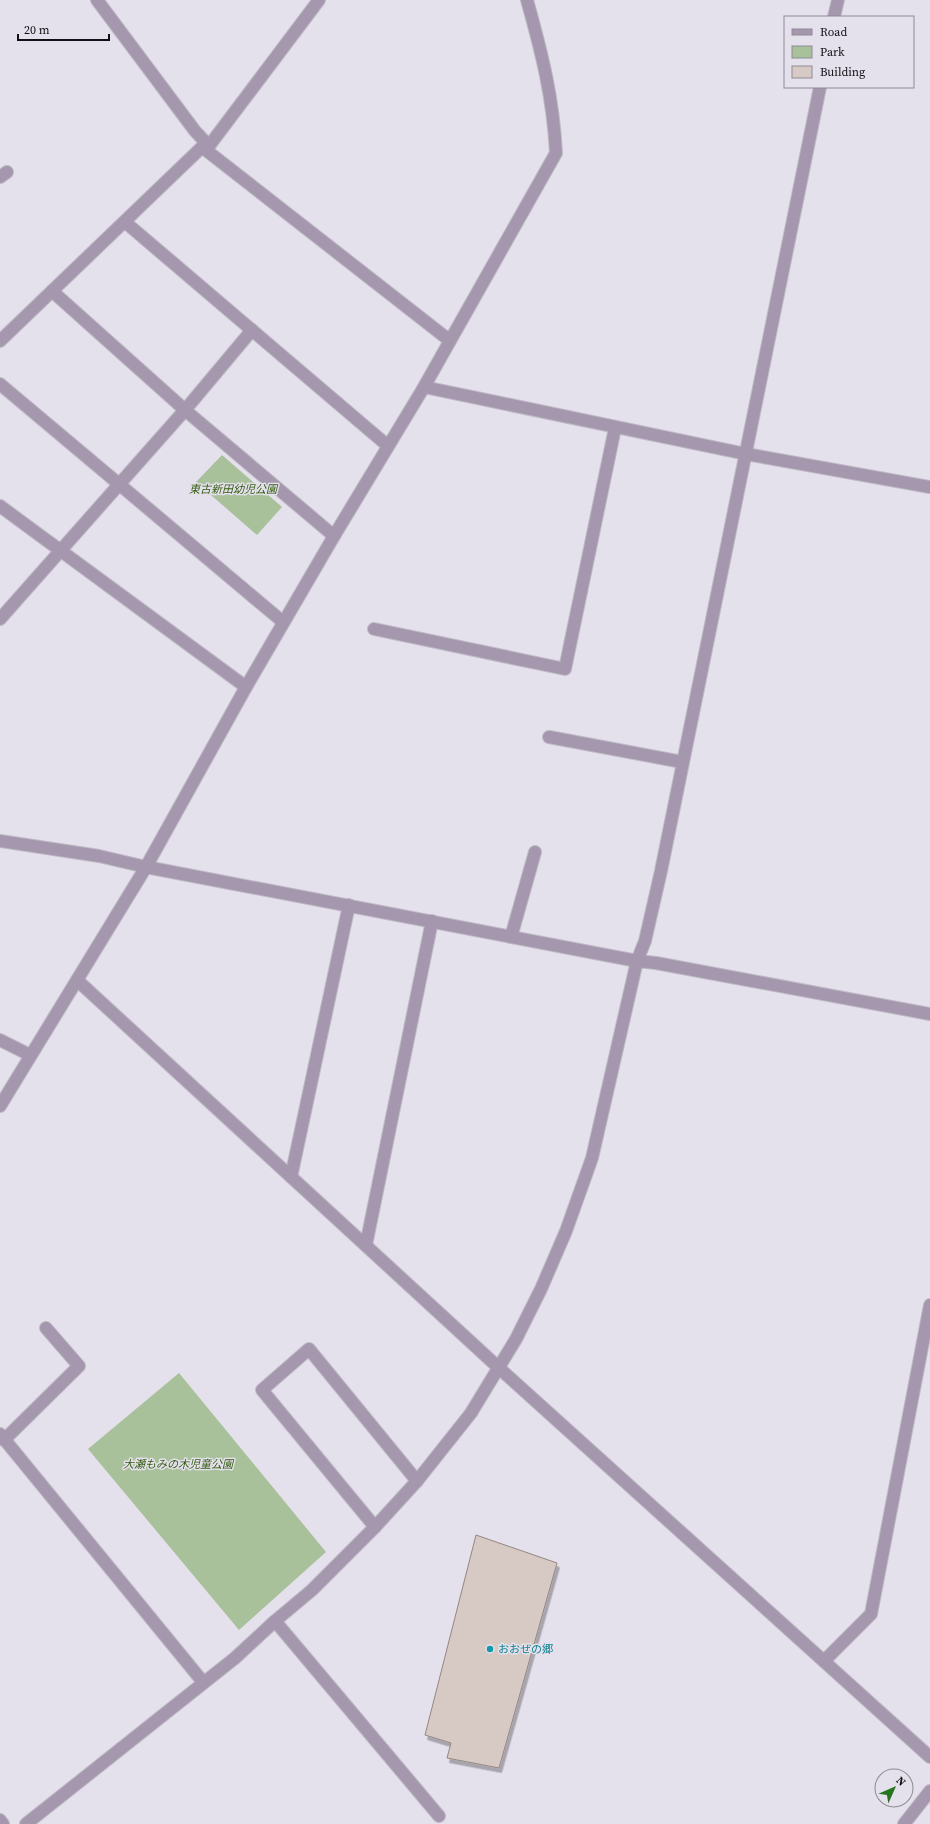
<svg xmlns="http://www.w3.org/2000/svg" width="930" height="1824" font-family="'Source Serif 4','Noto Sans JP',serif">
<style>
.green{fill:#a8c19a}
.building{fill:#d7cac4;stroke:#938781;filter:url(#shadow)}
.lines{fill:none;stroke-linecap:round;stroke-linejoin:round}
.minor-casing{stroke:#bebac5;stroke-width:14}
.minor{stroke:#a597ae;stroke-width:12}
.culture-dot{fill:#0f9aa8;stroke:#e4e0ec;stroke-width:1.5}
.labels{text-anchor:middle;stroke-width:3;stroke-linejoin:round;paint-order:stroke}
.park-label{font-size:11px;font-style:italic;fill:#335c0f;stroke:#e4e0ec}
.culture-label{font-size:11px;fill:#0d838f;stroke:#e4e0ec;text-anchor:start}
</style>
<defs>
<filter id="shadow"><feDropShadow dx="2.5" dy="4.5" stdDeviation="0" flood-color="#0004"/></filter>
</defs>
<rect width="100%" height="100%" fill="#e4e0ec"/>
<g class="green">
<polygon points="222,455 282,507 257,535 196,482"/>
<polygon points="179,1373 326,1552 239,1630 88,1449"/>
</g>
<polygon class="building" points="476,1535 557,1563 499,1768 447,1758 451,1743 425,1735"/>
<g class="lines">
<defs>
<g id="minor">
<polyline points="97,0 195,131 209,146"/>
<polyline points="834,17 838,0"/>
<polyline points="202,147 449,340"/>
<polyline points="0,177 7,172"/>
<polyline points="125,222 388,446"/>
<polyline points="52,291 185,410 334,536"/>
<polyline points="0,341 202,147 209,146 319,0"/>
<polyline points="0,384 283,622"/>
<polyline points="424,387 746,454 930,487"/>
<polyline points="0,506 246,687"/>
<polyline points="0,619 185,410 252,330"/>
<polyline points="374,629 565,669 615,428"/>
<polyline points="549,737 682,762"/>
<polyline points="0,841 99,856 146,867 637,961 656,963 930,1014"/>
<polyline points="511,937 535,852"/>
<polyline points="78,981 499,1368 930,1757"/>
<polyline points="0,1040 30,1055"/>
<path d="M0,1106L146,867L246,687L334,536L424,387L556,153C553,97 542,54 527,0"/>
<polyline points="291,1177 349,905"/>
<polyline points="366,1245 432,921"/>
<polyline points="0,1434 203,1682"/>
<polyline points="4,1440 79,1366 46,1328"/>
<polyline points="375,1527 262,1390 309,1349 417,1481"/>
<polyline points="275,1621 439,1816"/>
<polyline points="824,1661 871,1614 930,1305"/>
<polyline points="0,1820 3,1824"/>
<polyline points="26,1824 235,1658 275,1621 312,1590 375,1527 417,1481 471,1413 516,1339 541,1289 566,1231 592,1158 637,961 645,941 661,871 820,87"/>
<polyline points="904,1824 930,1791"/>
</g>
</defs>
<use href="#minor" class="minor-casing"/>
<use href="#minor" class="minor"/>
</g>
<circle class="culture-dot" cx="490" cy="1649" r="4"/>
<g class="labels">
<g class="park-label">
<text x="233" y="493">東古新田幼児公園</text>
<text x="178" y="1468">大瀬もみの木児童公園</text>
</g>
<g class="culture-label">
<text x="498" y="1653">おおぜの郷</text>
</g>
</g>
<rect x="784" y="16" width="130" height="72" fill="#e4e0ec" stroke="#8f8c95"/>
<rect x="792" y="29" width="20" height="6" fill="#a597ae" stroke="#8f8c95"/>
<text x="820" y="36" font-size="12" fill="#100f13">Road</text>
<rect x="792" y="46" width="20" height="12" fill="#a8c19a" stroke="#8f8c95"/>
<text x="820" y="56" font-size="12" fill="#100f13">Park</text>
<rect x="792" y="66" width="20" height="12" fill="#d7cac4" stroke="#8f8c95"/>
<text x="820" y="76" font-size="12" fill="#100f13">Building</text>
<g transform="translate(894 1788) rotate(45)"><circle r="19" fill="#e4e0ec" stroke="#8f8c95"/>
<path d="M0-3L7 15L0 10L-7 15Z" fill="#25761f"/>
<text y="-6" font-size="11" font-weight="bold" text-anchor="middle" fill="#100f13">N</text>
</g>
<path d="M18 34v6h91v-6" fill="none" stroke="#100f13" stroke-width="2"/>
<text x="24" y="34" font-size="12" fill="#100f13" stroke="#e4e0ec" stroke-width="3" paint-order="stroke">20 m</text>
</svg>
